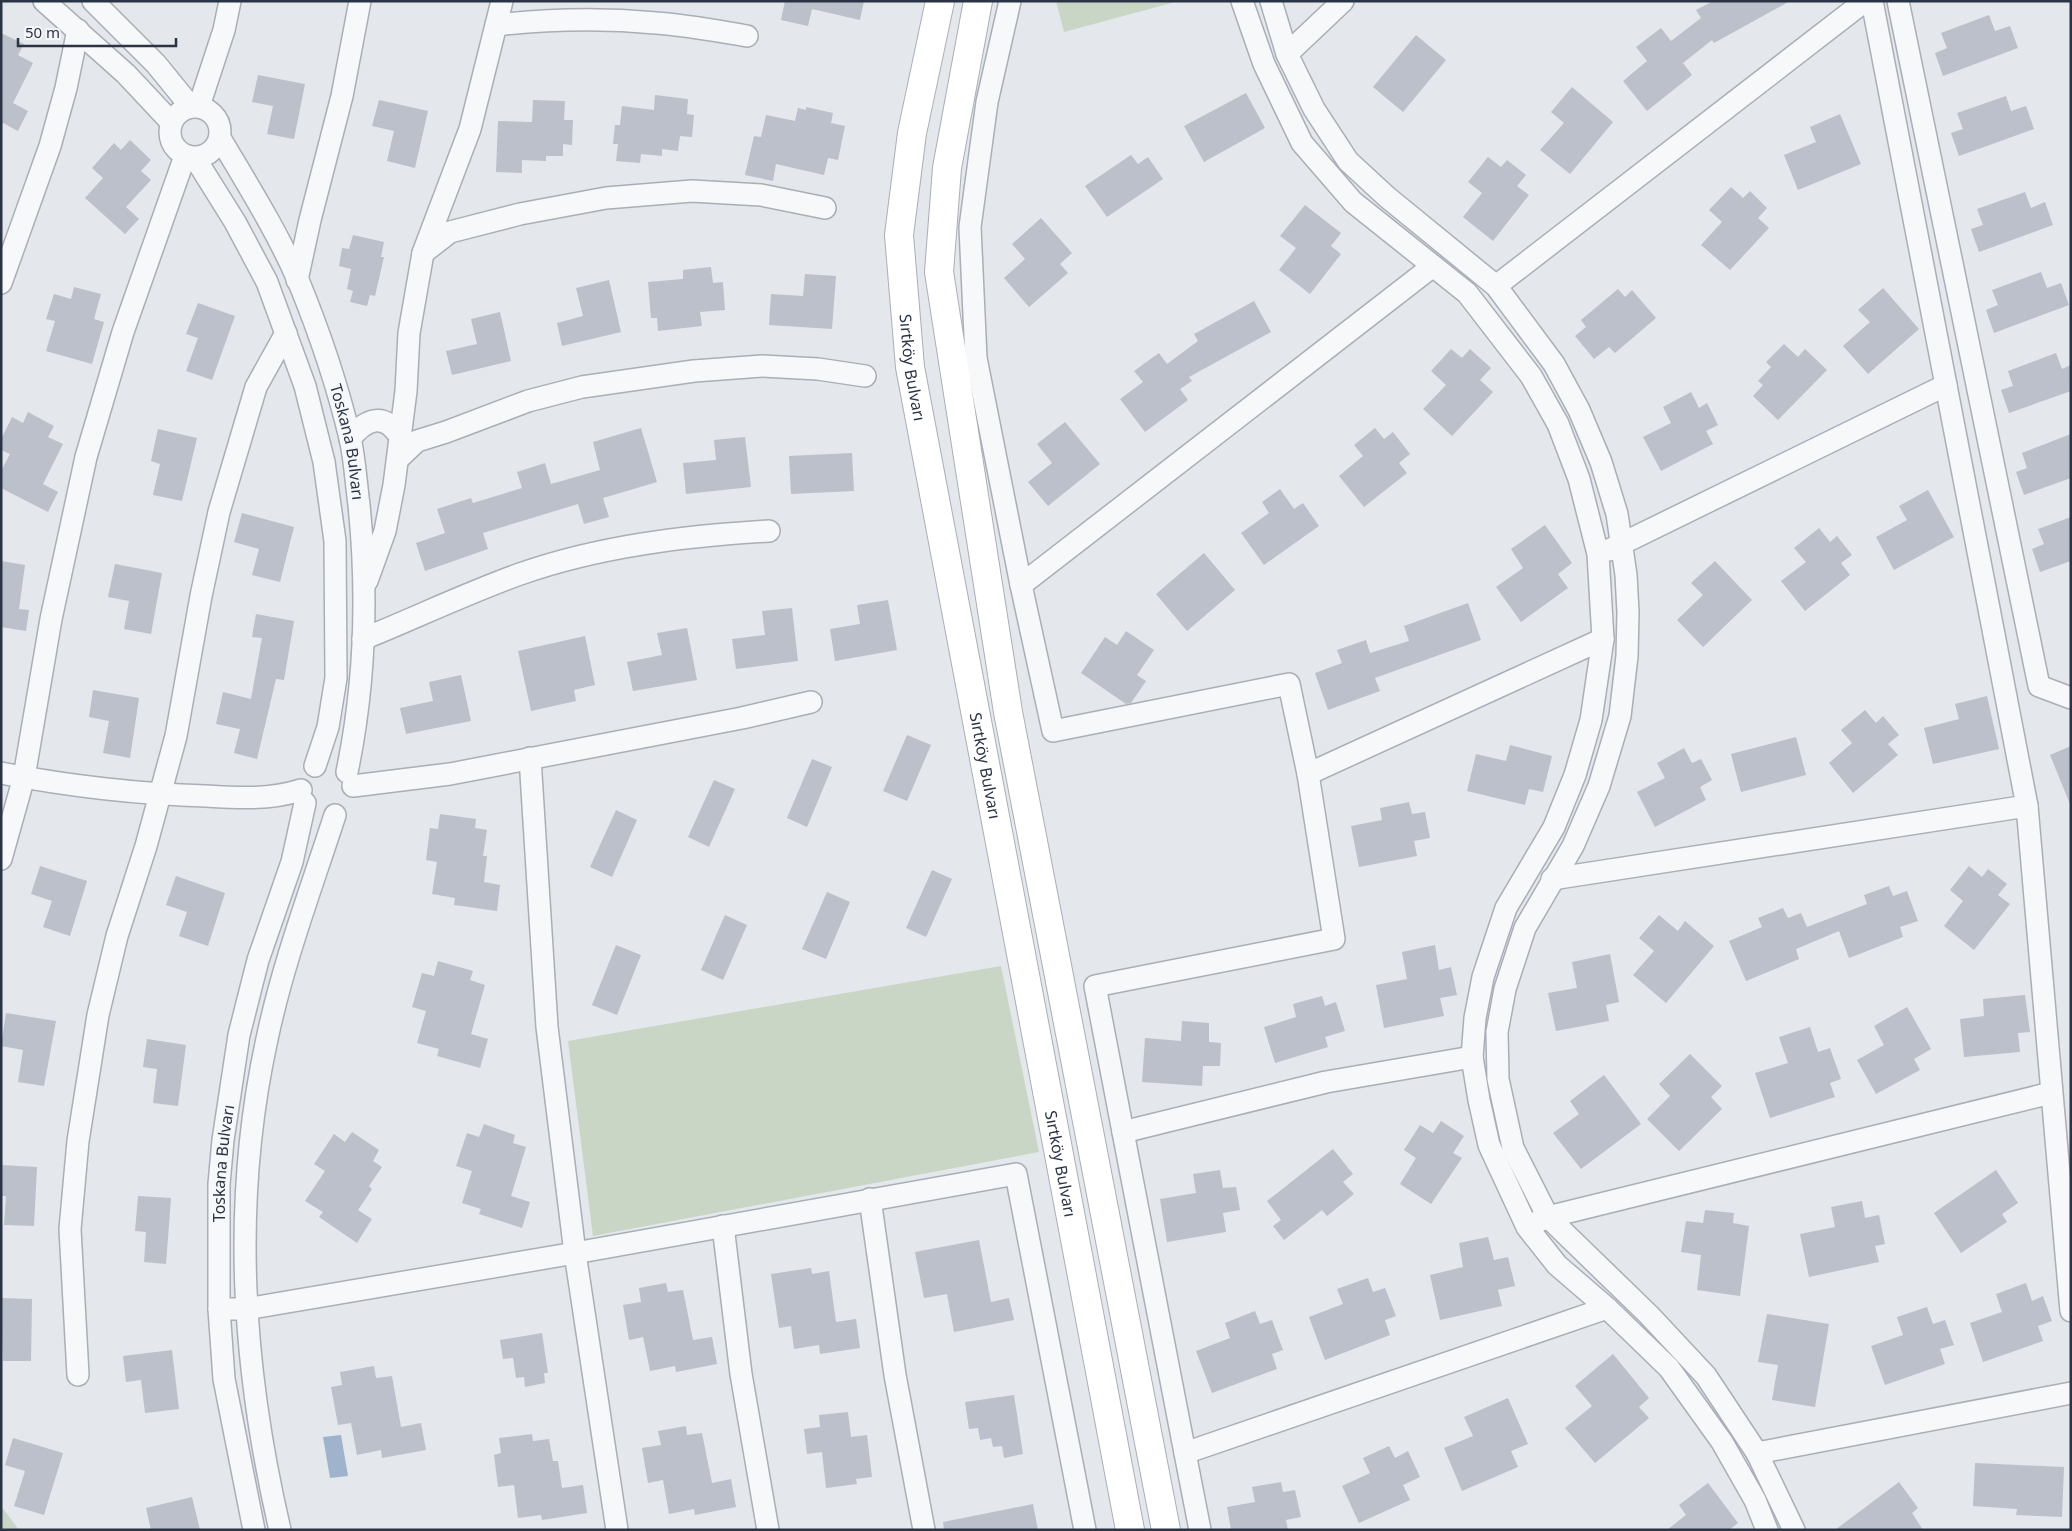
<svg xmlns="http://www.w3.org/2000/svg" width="2072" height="1531" font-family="'Noto Sans',sans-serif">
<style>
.green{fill:#c9d6c5}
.water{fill:#9fb4cc}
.building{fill:#bbc0ca}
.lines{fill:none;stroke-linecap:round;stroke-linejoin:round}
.street-casing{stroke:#a9aeb7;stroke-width:24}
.secondary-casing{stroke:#a9aeb7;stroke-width:30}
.street{stroke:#f7f8fa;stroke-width:21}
.secondary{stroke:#fff;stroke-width:28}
.labels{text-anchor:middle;stroke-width:4.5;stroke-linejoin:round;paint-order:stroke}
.street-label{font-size:16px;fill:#2b3445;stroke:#f4f6f9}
</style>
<rect width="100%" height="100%" fill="#e4e7ec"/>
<g class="green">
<polygon points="1056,1 1179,1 1064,32"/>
<polygon points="1001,966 1039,1152 593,1236 568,1041"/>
<polygon points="1,1506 19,1530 1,1530"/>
</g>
<polygon class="water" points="341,1435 348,1476 330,1478 323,1437"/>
<g class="building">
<polygon points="785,1 864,1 860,20 812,9 808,26 781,20"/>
<polygon points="1713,1 1790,1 1714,43 1712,40 1683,63 1692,75 1647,111 1623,81 1647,61 1636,47 1661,28 1671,41 1701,18 1696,10"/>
<polygon points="1989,15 1995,31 2010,26 2018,48 1943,76 1935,53 1947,48 1941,33"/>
<polygon points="1,33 24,44 18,55 33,63 13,103 28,111 18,131 3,123 1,126"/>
<polygon points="1416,35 1446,60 1403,112 1373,87"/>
<polygon points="258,75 305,84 294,139 267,134 273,106 252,102"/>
<polygon points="1572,87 1613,122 1570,174 1540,150 1564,123 1551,112"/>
<polygon points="1246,93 1265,128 1204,162 1184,126"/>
<polygon points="655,95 688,99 687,114 694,115 692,137 680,136 678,151 662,149 662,156 641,154 640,163 616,161 618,144 613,144 615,125 620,125 622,106 654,110"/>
<polygon points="2006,96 2011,111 2026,106 2034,129 1959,156 1951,133 1963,129 1957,113"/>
<polygon points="379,100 428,111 415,168 387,161 394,131 372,126"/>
<polygon points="533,100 565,101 564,120 573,120 572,145 563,144 563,156 546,156 546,161 522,160 522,173 496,172 498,121 532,122"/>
<polygon points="806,107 833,113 831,123 845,126 838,160 828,158 824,175 776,164 773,181 745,175 754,136 761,137 766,115 795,121 798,108 806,110"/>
<polygon points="1840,114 1861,164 1798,190 1784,155 1816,142 1810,127"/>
<polygon points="130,140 151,160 141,171 151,180 126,207 139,219 125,234 85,198 103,178 92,168 114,143 121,150"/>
<polygon points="1131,155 1138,164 1148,157 1163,179 1107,217 1085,186"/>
<polygon points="1488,157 1501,167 1507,160 1526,175 1517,186 1529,195 1493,241 1463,217 1482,193 1468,182"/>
<polygon points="1731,187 1743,198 1750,191 1767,208 1758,218 1769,228 1730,270 1701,245 1722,222 1709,210"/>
<polygon points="2025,192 2031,208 2045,202 2053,225 1979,252 1971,229 1983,225 1977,209"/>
<polygon points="1305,205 1341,233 1331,246 1341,254 1310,294 1279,270 1296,248 1280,236"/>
<polygon points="1041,218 1072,253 1060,264 1068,273 1029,307 1004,278 1025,259 1012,244"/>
<polygon points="353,235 384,242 381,257 384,257 375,296 370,295 367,306 350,302 353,291 347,289 351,269 339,266 342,248 349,249"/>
<polygon points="711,267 713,283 723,282 725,310 700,312 702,326 658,331 657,318 651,318 648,282 683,279 683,270"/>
<polygon points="2041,272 2047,288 2061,283 2069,305 1994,333 1986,310 1998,305 1992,290"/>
<polygon points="805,274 836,276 832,329 769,325 771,294 803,296"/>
<polygon points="609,280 621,332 562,346 557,323 583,316 576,288"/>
<polygon points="74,287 101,294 94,319 104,322 92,364 46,351 55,321 46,319 54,294 71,299"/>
<polygon points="1883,288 1919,329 1868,374 1843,346 1870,322 1858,310"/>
<polygon points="1618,289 1625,297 1632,290 1656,318 1615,353 1609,347 1594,359 1575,336 1586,327 1581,320"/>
<polygon points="1254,301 1271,332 1189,377 1192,381 1180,389 1188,400 1145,432 1120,399 1143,382 1134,371 1159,353 1167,364 1198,341 1194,334"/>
<polygon points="198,303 235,316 212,380 186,371 198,338 186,334"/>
<polygon points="500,312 511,361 452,375 446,351 477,344 471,319"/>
<polygon points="1784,344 1798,357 1805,349 1827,370 1778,420 1753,396 1763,385 1758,381 1771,367 1766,362"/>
<polygon points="1451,349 1462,358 1470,349 1491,368 1480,380 1493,392 1452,436 1423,409 1446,385 1431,371"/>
<polygon points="2056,353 2062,369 2071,365 2071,391 2009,413 2001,390 2013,386 2008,371"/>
<polygon points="1691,392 1699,408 1707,403 1718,425 1706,431 1713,444 1661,471 1643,437 1671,423 1663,407"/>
<polygon points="28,412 54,426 48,437 63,444 43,484 58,492 48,512 1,488 1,471 10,454 1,450 1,439 12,417 23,423"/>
<polygon points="1065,422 1100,464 1048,506 1028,482 1052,463 1037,444"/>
<polygon points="641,428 657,482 603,498 609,517 584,524 578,504 483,533 488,549 425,571 416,543 445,533 437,509 471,498 473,503 522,488 517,472 545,463 551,484 600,470 593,442"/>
<polygon points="1375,428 1384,439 1393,432 1410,454 1399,463 1407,473 1364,507 1339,476 1363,456 1354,445"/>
<polygon points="158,429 197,438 182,501 153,495 160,464 151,461"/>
<polygon points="2071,434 2071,478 2024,495 2016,472 2027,468 2022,453"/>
<polygon points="745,437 751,487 686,494 683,463 716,460 714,440"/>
<polygon points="852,453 854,491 791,494 789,456"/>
<polygon points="1280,489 1294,509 1303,503 1319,526 1264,565 1241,533 1269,513 1262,502"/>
<polygon points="1928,490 1954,537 1894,570 1876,537 1907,520 1899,506"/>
<polygon points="242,513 294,527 280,582 252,575 259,549 234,542"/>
<polygon points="2071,517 2071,561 2040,572 2032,549 2044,544 2038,529"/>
<polygon points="1545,525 1572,563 1558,574 1568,588 1521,622 1496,587 1523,568 1511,549"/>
<polygon points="1819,528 1830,542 1837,536 1852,555 1841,563 1850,575 1805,611 1781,581 1806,562 1794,548"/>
<polygon points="1204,553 1235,590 1187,631 1156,594"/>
<polygon points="1,561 25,565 19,609 29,610 26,631 1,627"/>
<polygon points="1715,561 1752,600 1703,647 1677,620 1703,595 1691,583"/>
<polygon points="115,564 162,573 151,634 124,629 129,601 108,597"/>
<polygon points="888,600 897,650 835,661 830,629 860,624 857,605"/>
<polygon points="1468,603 1481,640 1375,678 1380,691 1328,710 1315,673 1342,663 1337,650 1366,640 1370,653 1409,641 1404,626"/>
<polygon points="792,608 798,661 736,669 732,639 765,635 762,611"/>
<polygon points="256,614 294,621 284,680 276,679 257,759 234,753 240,729 216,724 223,692 251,699 262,638 252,637"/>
<polygon points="687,628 697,680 633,691 627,662 662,655 657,633"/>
<polygon points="1126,631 1154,650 1137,675 1146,681 1131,703 1126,704 1081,673 1105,637 1117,645"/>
<polygon points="585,636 595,685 574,690 576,701 531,711 518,651"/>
<polygon points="461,675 471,721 406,734 400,708 433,701 429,682"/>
<polygon points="93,690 139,698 130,758 103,753 109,721 89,717"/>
<polygon points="1987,696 1999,749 1933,764 1924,728 1959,719 1955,704"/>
<polygon points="1865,710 1876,723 1883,716 1899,735 1888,744 1898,755 1853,793 1829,763 1852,743 1841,730"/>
<polygon points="907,735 931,745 907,801 883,791"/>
<polygon points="1796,737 1806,775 1741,792 1731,754"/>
<polygon points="1510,745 1552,756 1543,792 1529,789 1525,805 1467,791 1476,754 1506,761"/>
<polygon points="2071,746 2071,804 2070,804 2050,755"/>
<polygon points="1684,748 1692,763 1701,759 1712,780 1700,787 1706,800 1655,827 1637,792 1665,778 1657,763"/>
<polygon points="812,759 832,767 807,827 787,818"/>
<polygon points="714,780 735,789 709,847 688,837"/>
<polygon points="1409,802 1412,814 1425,812 1430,838 1414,841 1417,856 1359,867 1351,826 1382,820 1380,808"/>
<polygon points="616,810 637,820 612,877 590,867"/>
<polygon points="440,814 476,819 475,828 487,830 483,856 487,856 484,882 500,885 497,911 454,905 455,898 432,894 437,862 426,860 430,828 438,829"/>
<polygon points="40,866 87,881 70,936 43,927 52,901 31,894"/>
<polygon points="1969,866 1982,877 1988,869 2007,884 1998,895 2010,904 1974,950 1944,926 1963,901 1950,890"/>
<polygon points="932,870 952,879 926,937 906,928"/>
<polygon points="176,876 225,893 208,946 179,936 187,912 166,905"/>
<polygon points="1889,886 1893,896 1907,891 1918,921 1900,927 1903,937 1849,958 1839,931 1796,949 1799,959 1746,981 1729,941 1762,927 1758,918 1783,908 1788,918 1801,913 1807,927 1867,904 1864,895"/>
<polygon points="827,892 850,902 826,959 802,949"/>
<polygon points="725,915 747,925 723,980 701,970"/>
<polygon points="1659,915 1678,931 1685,921 1714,946 1666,1003 1633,975 1654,951 1639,938"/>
<polygon points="616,945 641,955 617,1015 592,1005"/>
<polygon points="1435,945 1439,970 1451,967 1457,995 1440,998 1444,1016 1384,1028 1376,985 1407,979 1402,952"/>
<polygon points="1610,954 1619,1002 1606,1005 1609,1021 1556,1031 1548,993 1577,988 1572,962"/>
<polygon points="438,961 473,971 470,980 485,985 471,1034 488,1039 480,1068 437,1056 439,1049 417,1043 426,1011 412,1007 422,973 434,976"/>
<polygon points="2025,995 2030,1032 2018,1033 2020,1052 1964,1057 1960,1019 1984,1016 1983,999"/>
<polygon points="1322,996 1325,1006 1336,1002 1345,1031 1325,1037 1328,1047 1275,1063 1264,1027 1296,1017 1293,1004"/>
<polygon points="1907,1007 1931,1049 1914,1059 1920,1070 1876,1094 1857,1060 1884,1045 1874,1026"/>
<polygon points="6,1013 56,1021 44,1086 18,1082 23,1050 1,1046"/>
<polygon points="1182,1021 1209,1023 1209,1042 1221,1043 1220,1066 1203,1066 1202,1086 1142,1082 1145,1038 1181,1041"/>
<polygon points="1810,1027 1818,1052 1830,1048 1841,1079 1830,1083 1835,1097 1770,1118 1755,1073 1788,1063 1779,1037"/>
<polygon points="147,1039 186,1045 178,1106 153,1103 157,1069 143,1067"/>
<polygon points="1690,1054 1722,1086 1711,1097 1722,1109 1679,1151 1647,1119 1670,1096 1659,1084"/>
<polygon points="1604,1075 1641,1124 1581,1169 1553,1133 1579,1114 1570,1101"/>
<polygon points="1441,1121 1464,1136 1453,1153 1462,1158 1431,1204 1400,1184 1416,1158 1404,1150 1420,1125 1433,1133"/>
<polygon points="484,1124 515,1135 513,1143 526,1147 511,1196 530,1202 522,1228 479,1214 481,1209 462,1203 472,1171 456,1166 467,1133 479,1137"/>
<polygon points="352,1132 379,1150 373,1161 382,1167 369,1186 372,1189 358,1210 372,1219 357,1243 319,1217 323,1212 305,1201 325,1171 314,1164 334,1134 345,1142"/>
<polygon points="1333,1149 1353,1174 1343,1182 1354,1194 1327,1216 1322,1210 1284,1240 1273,1226 1281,1220 1267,1201"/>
<polygon points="1,1165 37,1167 34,1226 4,1225 6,1196 1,1196"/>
<polygon points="1220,1170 1223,1188 1236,1187 1240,1210 1223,1213 1226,1232 1167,1242 1160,1199 1196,1193 1193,1174"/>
<polygon points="1996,1170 2018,1203 2002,1214 2007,1222 1961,1253 1934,1213"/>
<polygon points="138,1196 171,1198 166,1264 144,1262 146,1232 135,1231"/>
<polygon points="1862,1201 1865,1218 1879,1215 1885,1244 1875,1246 1879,1262 1809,1277 1800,1234 1835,1227 1831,1207"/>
<polygon points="1705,1210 1734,1213 1733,1223 1749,1226 1740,1296 1697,1290 1701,1255 1681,1252 1686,1221 1703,1223"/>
<polygon points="1488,1237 1494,1260 1508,1257 1515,1286 1498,1290 1502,1306 1440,1320 1430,1275 1463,1267 1459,1243"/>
<polygon points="979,1240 991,1302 1009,1298 1014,1320 954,1332 947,1294 924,1298 915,1252"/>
<polygon points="811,1268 812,1274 829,1271 836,1322 856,1319 860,1348 820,1354 819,1345 794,1349 791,1326 779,1328 771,1274"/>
<polygon points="1368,1278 1373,1292 1385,1288 1396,1316 1385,1320 1390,1335 1325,1360 1309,1317 1343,1304 1337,1289"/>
<polygon points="666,1283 668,1292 683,1290 693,1340 712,1337 717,1364 676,1372 675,1366 650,1371 643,1337 629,1340 623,1305 641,1302 639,1288"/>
<polygon points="2026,1283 2032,1301 2043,1296 2052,1321 2038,1326 2043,1341 1983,1362 1970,1323 2002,1312 1996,1294"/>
<polygon points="1,1298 32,1299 31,1361 3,1361"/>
<polygon points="1927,1307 1933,1324 1945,1320 1954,1345 1940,1349 1945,1364 1885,1385 1871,1346 1903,1335 1897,1317"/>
<polygon points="1255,1311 1260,1324 1272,1320 1283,1350 1272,1354 1277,1369 1212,1393 1196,1351 1230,1338 1225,1323"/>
<polygon points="1767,1314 1829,1324 1815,1407 1772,1400 1778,1365 1758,1362"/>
<polygon points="542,1333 548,1373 544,1373 545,1383 525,1387 524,1377 516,1378 513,1358 503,1359 500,1340"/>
<polygon points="172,1350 179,1409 145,1413 141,1380 126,1382 123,1356"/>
<polygon points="1613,1354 1649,1398 1639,1407 1649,1418 1595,1463 1565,1428 1592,1406 1575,1386"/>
<polygon points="374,1366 376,1378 392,1376 401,1427 421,1423 426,1450 382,1458 381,1450 357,1455 351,1423 338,1425 331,1387 342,1385 340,1372"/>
<polygon points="1014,1395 1023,1454 1004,1458 1002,1446 993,1447 991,1438 980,1440 978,1428 969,1429 965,1402"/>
<polygon points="1508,1398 1528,1444 1511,1451 1518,1467 1462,1491 1444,1448 1473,1436 1464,1417"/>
<polygon points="848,1412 851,1437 867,1435 872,1477 856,1479 857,1484 826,1488 822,1452 807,1454 804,1429 820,1427 819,1415"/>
<polygon points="686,1426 687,1435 702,1433 712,1483 731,1479 736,1507 695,1515 694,1509 669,1514 663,1480 648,1483 642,1448 661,1445 658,1431"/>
<polygon points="532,1434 533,1441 549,1439 553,1461 558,1461 562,1488 583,1485 587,1513 542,1520 541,1515 518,1518 514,1485 498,1487 494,1455 501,1453 499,1438"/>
<polygon points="13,1438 63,1453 44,1515 14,1506 25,1471 5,1465"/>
<polygon points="1389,1446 1395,1458 1408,1451 1420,1477 1403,1485 1410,1500 1359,1523 1342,1486 1370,1473 1363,1458"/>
<polygon points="1975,1463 2064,1467 2062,1517 2016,1515 2017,1509 1973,1506"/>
<polygon points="1281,1482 1283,1492 1295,1490 1301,1517 1286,1520 1288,1530 1231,1530 1227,1507 1255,1502 1252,1487"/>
<polygon points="1899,1482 1918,1508 1912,1513 1923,1530 1835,1530"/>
<polygon points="1708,1483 1738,1523 1729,1530 1667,1530 1686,1515 1679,1505"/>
<polygon points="192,1497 200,1530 151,1530 146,1508"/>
<polygon points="1033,1504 1038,1530 944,1530 943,1522"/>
</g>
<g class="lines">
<defs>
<g id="street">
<polyline points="44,1 126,74 171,122"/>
<polyline points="93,1 156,64 191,107"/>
<polyline points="1010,1 987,102 970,227 976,358 1021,585 1053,731 1289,684 1308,774 1334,939 1095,986 1123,1132 1326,1082 1472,1057"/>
<polyline points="1242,1 1264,64 1302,143 1353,202 1467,293 1531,376 1558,424 1579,479 1598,554 1603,639 1591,720 1575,775 1554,827 1506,908 1483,977 1475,1018 1472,1057 1479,1100 1489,1145 1527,1227 1557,1265 1607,1308 1669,1368 1722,1442 1755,1500 1767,1530"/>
<polyline points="1271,1 1287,54 1314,109 1348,161 1387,197 1496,286 1554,364 1579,410 1601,462 1617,514 1626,575 1628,612 1627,656 1620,716 1599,786 1573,846 1525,928 1505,989 1497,1032 1498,1079 1513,1148 1548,1217 1649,1315 1706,1376 1757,1453 1794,1530"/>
<polyline points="1872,1 2027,806 2071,1311"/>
<polyline points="1898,1 2039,686 2071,698"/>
<path d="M496,25C549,19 603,18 656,23C686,25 717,31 747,36"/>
<polyline points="1287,54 1343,1"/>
<polyline points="199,106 224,30 230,1"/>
<circle cx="195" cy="132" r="25"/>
<path id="s1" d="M220,138C247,184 277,231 298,280C319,331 337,384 350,438C355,460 356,483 359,505C368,594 365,685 347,772"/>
<polyline points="195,158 235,222 267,282 305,386 324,462 335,541 336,678 328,727 315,766"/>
<polyline points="423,253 450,232 520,214 606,198 692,191 761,195 825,208"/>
<polyline points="297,280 310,220 342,96 360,1"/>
<polyline points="1,283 50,146 66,88 78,30"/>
<polyline points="1496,286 1865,1"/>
<path d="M350,439C366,418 385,412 400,437"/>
<polyline points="398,459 417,441 446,432 528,401 582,387 694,371 762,366 818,369 865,376"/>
<polyline points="1609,550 1946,385"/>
<polyline points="367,581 385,531 394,485 406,391 409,333 423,253 470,129 502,1"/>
<polyline points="1021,585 1433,266"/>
<path d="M363,639C415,618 467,593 520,574C600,546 685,536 769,531"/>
<polyline points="530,758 547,1027 575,1253 617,1530"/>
<path d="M1,773C69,786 137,794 206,796C238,798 270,800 301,790"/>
<polyline points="1308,774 1603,639"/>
<polyline points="353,786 450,774 742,718 811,702"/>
<polyline points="1,859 24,777 51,619 86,457 123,332 185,156"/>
<polyline points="1552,879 2027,806"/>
<polyline points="1123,1132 1185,1453"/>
<polyline points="870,1199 895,1375 924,1530"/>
<polyline points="1537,1222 1548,1217 2051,1093"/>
<polyline points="723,1226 741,1374 768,1530"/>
<polyline points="219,1309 246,1309 575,1253 1016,1174 1085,1530"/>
<polyline points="78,1375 70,1229 78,1141 98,1015 117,936 146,846 176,736 201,596 219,512 256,387 286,333"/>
<polyline points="1757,1453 2071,1393"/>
<path id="s2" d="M254,1530L224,1379L219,1309V1184L223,1140L239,1035L258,960L292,862L305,803"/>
<path d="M280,1530C242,1367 231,1203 267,1039C283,963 311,889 335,815"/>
<polyline points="1200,1530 1185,1453 1607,1308"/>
</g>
<g id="secondary">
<path id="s3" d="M940,1L912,133L899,235L910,367L1130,1530"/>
<polyline points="978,1 947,168 939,272 1008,712 1166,1530"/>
</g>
</defs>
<use href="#street" class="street-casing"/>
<use href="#secondary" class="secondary-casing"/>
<use href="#street" class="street"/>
<use href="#secondary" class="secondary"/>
</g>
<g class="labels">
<g class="street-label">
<text dy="6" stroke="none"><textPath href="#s3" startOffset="371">Sırtköy Bulvarı</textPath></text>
<text dy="6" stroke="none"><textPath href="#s1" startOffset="332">Toskana Bulvarı</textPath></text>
<text dy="6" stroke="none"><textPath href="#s3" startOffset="776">Sırtköy Bulvarı</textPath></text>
<text dy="6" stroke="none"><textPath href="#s2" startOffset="370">Toskana Bulvarı</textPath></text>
<text dy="6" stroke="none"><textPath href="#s3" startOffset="1181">Sırtköy Bulvarı</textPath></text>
</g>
</g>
<rect width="2072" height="1531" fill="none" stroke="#2b3445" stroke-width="5"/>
<path d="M18 38v8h158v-8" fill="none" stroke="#2b3445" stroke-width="2.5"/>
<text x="25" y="38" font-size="15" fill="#2b3445" stroke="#f4f6f9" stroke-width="4" paint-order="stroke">50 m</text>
</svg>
